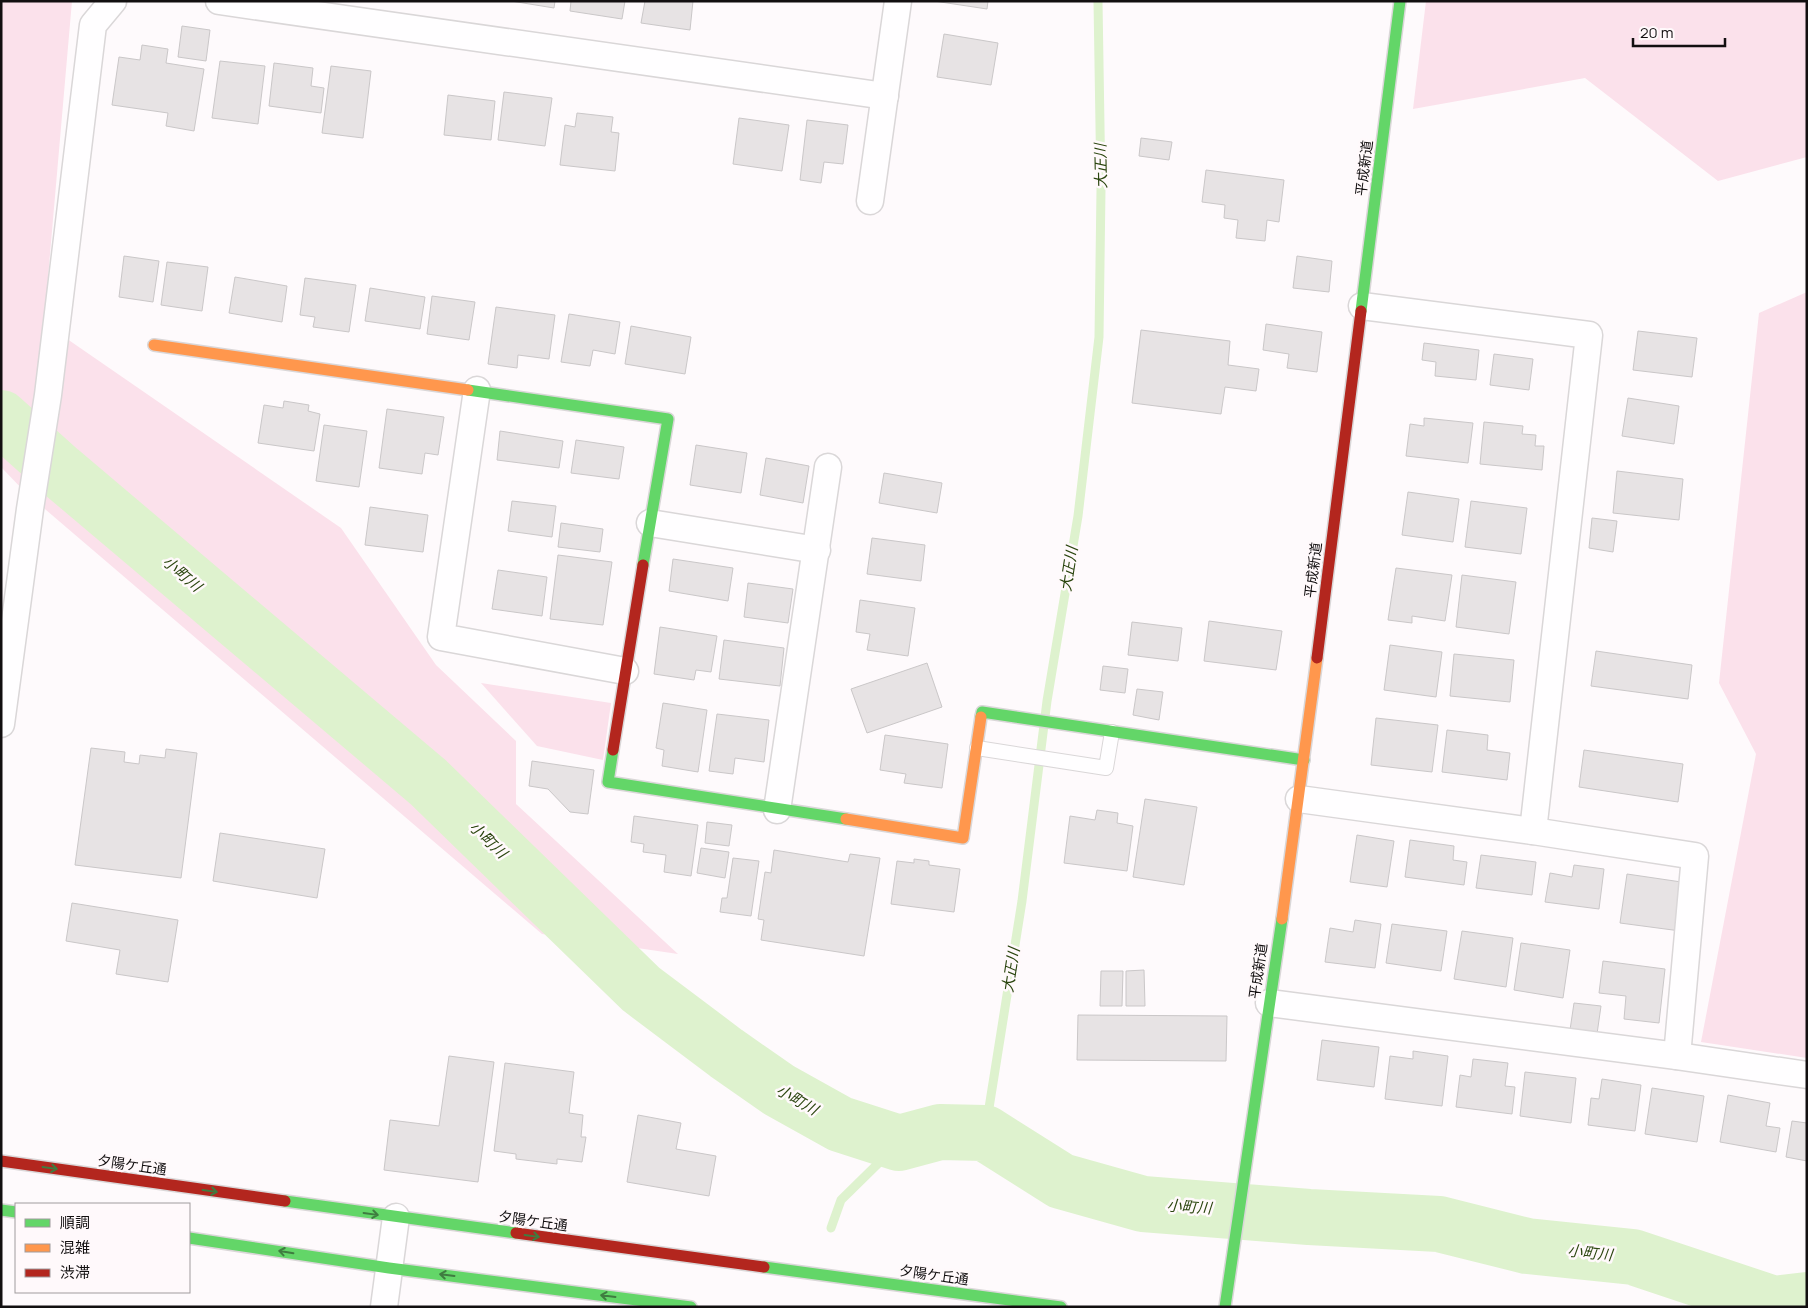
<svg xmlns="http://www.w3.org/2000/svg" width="1808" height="1308" font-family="Manrope,'Noto Sans JP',sans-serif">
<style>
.green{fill:#fbe1eb}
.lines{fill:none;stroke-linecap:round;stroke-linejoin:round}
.stream{stroke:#def2ce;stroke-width:9}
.river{stroke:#def2ce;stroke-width:56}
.building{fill:#e7e3e4;stroke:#cac7c8}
.lane-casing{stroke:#dad7d8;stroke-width:16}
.street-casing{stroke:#dad7d8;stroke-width:29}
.fast-casing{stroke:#dad7d8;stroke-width:14}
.slow-casing{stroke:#dad7d8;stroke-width:14}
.jam-casing{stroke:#dad7d8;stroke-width:14}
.lane{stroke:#fffeff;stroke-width:14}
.street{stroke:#fffeff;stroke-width:26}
.fast{stroke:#63d668;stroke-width:11}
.slow{stroke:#ff974d;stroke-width:11}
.jam{stroke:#b3261e;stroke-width:11}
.oneway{stroke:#3f7c40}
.labels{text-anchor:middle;stroke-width:5;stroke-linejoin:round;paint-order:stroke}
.street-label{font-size:14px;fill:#120f10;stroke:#fff9fb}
.water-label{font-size:15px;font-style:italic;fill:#2a450e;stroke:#fff9fb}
</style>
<rect width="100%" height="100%" fill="#fefafc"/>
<g class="green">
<polygon points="1,1 72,1 44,323 341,528 436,665 516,741 516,804 678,954 542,934 25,492 1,467"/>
<polygon points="1426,1 1807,1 1807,157 1718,181 1585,78 1413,109"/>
<polygon points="1807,292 1807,1058 1701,1042 1756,754 1719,683 1759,313"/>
<polygon points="481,683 611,703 603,760 537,746"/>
</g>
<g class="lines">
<g class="stream">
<polyline points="985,1133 1022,901 1047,701 1078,516 1099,337 1101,189 1098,1"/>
<polyline points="831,1228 841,1200 899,1143"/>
</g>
<polyline class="river" points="1,418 60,471 428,782 641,989 726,1053 779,1090 840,1124 899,1143 940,1132 985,1133 1061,1181 1143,1204 1309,1217 1439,1224 1527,1246 1633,1257 1774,1304 1807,1300"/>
</g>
<g class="building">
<polygon points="511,1 555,1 554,8"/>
<polygon points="571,1 625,1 622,19 570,11"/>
<polygon points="645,1 693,1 690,30 641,23"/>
<polygon points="934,1 988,1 987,9"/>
<polygon points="182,26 210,30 206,61 178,57"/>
<polygon points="944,34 998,43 991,85 937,77"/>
<polygon points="142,45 168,49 166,63 204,69 194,131 166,126 168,113 112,105 119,57 140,60"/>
<polygon points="220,61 265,66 258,124 212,118"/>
<polygon points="274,63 313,68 311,86 324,88 321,113 269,106"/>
<polygon points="331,66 371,71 363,138 322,133"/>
<polygon points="504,92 552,98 545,146 498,140"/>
<polygon points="448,95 495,101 491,140 444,135"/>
<polygon points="577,113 613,117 611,132 619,133 615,171 560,165 565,125 575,127"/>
<polygon points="739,118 789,125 782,171 733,164"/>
<polygon points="807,120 848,125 843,164 824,162 821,183 800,180"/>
<polygon points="1141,138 1172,142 1169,160 1139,156"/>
<polygon points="1206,170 1284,180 1279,222 1267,220 1265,241 1236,238 1238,220 1224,218 1225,205 1202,202"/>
<polygon points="124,256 159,261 153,302 119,297"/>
<polygon points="1297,256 1332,261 1329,292 1293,288"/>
<polygon points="167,262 208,267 202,311 161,305"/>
<polygon points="235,277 287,286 282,322 229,313"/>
<polygon points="305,278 356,285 349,332 313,327 315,317 300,315"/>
<polygon points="370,288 425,297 420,329 365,321"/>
<polygon points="432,296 475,302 469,340 427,334"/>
<polygon points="496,307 555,315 549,359 518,355 517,368 488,364"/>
<polygon points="569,314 620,322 615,354 593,350 590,366 561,362"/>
<polygon points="1266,324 1322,332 1317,372 1287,368 1289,354 1263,350"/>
<polygon points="631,326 691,337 685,374 625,364"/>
<polygon points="1141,330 1230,341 1228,365 1259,369 1256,391 1225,387 1221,414 1132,403"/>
<polygon points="1638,331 1697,338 1692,377 1633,370"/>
<polygon points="1424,343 1479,350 1476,380 1435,376 1436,362 1422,360"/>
<polygon points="1494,354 1533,359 1529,390 1490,385"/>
<polygon points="1628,398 1679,406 1674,444 1622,436"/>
<polygon points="284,401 309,405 308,411 320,414 314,451 258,443 264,405 283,408"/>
<polygon points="387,409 444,417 438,455 425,453 422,474 379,468"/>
<polygon points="1424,418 1473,423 1468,463 1406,456 1410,424 1424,426"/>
<polygon points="1484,422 1523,426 1522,434 1536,435 1535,446 1544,446 1542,470 1480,464"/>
<polygon points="324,425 367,431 359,487 316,481"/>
<polygon points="500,431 563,441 559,468 497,460"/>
<polygon points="576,440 624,447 619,479 571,473"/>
<polygon points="696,445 747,453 741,493 690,485"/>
<polygon points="766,458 809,466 803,503 760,495"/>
<polygon points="1617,471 1683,479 1679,520 1613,513"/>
<polygon points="884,473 942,483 937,513 879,503"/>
<polygon points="1408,492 1459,499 1453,542 1402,535"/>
<polygon points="512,501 556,506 552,537 508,531"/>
<polygon points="1471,501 1527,508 1521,554 1465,547"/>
<polygon points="370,507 428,515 423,552 365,545"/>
<polygon points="1592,518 1617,521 1613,552 1589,548"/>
<polygon points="561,523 603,529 600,552 558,547"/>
<polygon points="872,538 925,545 921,581 867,574"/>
<polygon points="558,555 612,562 603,625 550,619"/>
<polygon points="673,559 733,568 728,601 669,591"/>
<polygon points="1396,568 1452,575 1445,621 1412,616 1412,623 1388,620"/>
<polygon points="498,570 547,577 542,616 492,609"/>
<polygon points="1462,575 1516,582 1509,634 1456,627"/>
<polygon points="748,583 793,589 788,623 744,617"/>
<polygon points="860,600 915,608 908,656 867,650 870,634 856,632"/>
<polygon points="1209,621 1282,631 1276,670 1204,661"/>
<polygon points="1132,622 1182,628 1178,661 1128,655"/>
<polygon points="660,627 717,636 711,672 696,670 694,680 654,674"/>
<polygon points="724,640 784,648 780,686 719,679"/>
<polygon points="1390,645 1442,652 1436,697 1384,690"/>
<polygon points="1596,651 1692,665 1688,699 1591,686"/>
<polygon points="1454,654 1514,660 1510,702 1450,696"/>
<polygon points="927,663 942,707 867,733 851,689"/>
<polygon points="1103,666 1128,669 1125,693 1100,690"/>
<polygon points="1137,689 1163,692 1159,720 1133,715"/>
<polygon points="663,703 707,710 698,772 662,766 664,750 656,748"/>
<polygon points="717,714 769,720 764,762 735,758 733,774 709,771"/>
<polygon points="1376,718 1438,725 1432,772 1371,765"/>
<polygon points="1447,730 1488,735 1487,750 1510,753 1507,780 1442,772"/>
<polygon points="885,735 948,744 942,788 904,783 906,774 880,770"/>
<polygon points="91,748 125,752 124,762 139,764 140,755 165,758 166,749 197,753 181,878 75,865"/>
<polygon points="1584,750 1683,764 1678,802 1579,787"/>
<polygon points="532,761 594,770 588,814 570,812 548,789 529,786"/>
<polygon points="1145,799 1197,807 1184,885 1133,877"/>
<polygon points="1097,810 1118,813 1117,823 1133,826 1127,871 1064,863 1070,816 1095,820"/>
<polygon points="634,816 698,825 691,876 664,872 666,855 643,852 644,844 631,842"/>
<polygon points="707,822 732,825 729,846 705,843"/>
<polygon points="220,833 325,849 317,898 213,881"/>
<polygon points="1357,835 1394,841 1387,887 1350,882"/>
<polygon points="1410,840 1454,846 1453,860 1467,862 1464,885 1405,877"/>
<polygon points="701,848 729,852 725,878 697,873"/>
<polygon points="774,850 848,862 850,854 880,858 864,956 761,940 764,920 758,919 765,872 771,873"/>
<polygon points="1481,855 1536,862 1532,895 1476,888"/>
<polygon points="733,858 759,861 751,916 720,912 722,898 727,898"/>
<polygon points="914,859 929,861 929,865 960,869 954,912 891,904 897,861 914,863"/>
<polygon points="1574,865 1604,869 1599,909 1545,902 1550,873 1572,877"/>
<polygon points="1627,874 1695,884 1688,932 1620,923"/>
<polygon points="72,903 178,920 168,982 116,974 120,950 66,941"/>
<polygon points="1355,920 1381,924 1375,968 1325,962 1330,928 1353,932"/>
<polygon points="1392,924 1447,931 1441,971 1386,963"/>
<polygon points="1462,931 1513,938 1506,987 1454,979"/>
<polygon points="1521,943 1570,950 1563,998 1514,990"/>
<polygon points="1603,961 1665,969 1659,1023 1624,1019 1626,996 1599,993"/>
<polygon points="1144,970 1145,1006 1126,1006 1126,971"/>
<polygon points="1101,971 1123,971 1122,1006 1100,1006"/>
<polygon points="1574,1003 1601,1006 1597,1034 1570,1030"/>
<polygon points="1078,1015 1227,1016 1226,1061 1077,1060"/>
<polygon points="1322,1040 1379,1047 1374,1087 1317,1080"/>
<polygon points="1413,1051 1448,1056 1442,1106 1385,1099 1390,1056 1413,1059"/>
<polygon points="449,1056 494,1062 478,1182 384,1170 390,1120 439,1126"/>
<polygon points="1473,1059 1508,1063 1505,1086 1515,1087 1512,1114 1456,1107 1460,1075 1471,1077"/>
<polygon points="505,1063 574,1072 569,1113 583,1115 581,1137 586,1137 582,1162 557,1159 557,1164 516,1159 516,1154 494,1151"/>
<polygon points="1525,1072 1576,1078 1571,1123 1520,1116"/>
<polygon points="1602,1079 1641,1085 1635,1131 1588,1125 1591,1098 1599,1099"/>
<polygon points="1652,1088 1704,1096 1697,1142 1645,1134"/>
<polygon points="1728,1095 1770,1103 1766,1126 1780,1128 1776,1152 1720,1142"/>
<polygon points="638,1115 681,1123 676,1149 716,1156 709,1196 627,1182"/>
<polygon points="1792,1121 1807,1123 1807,1161 1786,1157"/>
</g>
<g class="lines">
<defs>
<polyline id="lane" points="977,748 1106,768 1112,732"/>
<g id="street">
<polyline points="219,1 885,96"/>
<polyline points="870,201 898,1"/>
<polyline points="1362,306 1589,335 1533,831"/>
<polyline points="477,390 441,637 625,671"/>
<polyline points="650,523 817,550"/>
<polyline points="1,724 30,509 48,395 93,25 113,1"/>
<polyline points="1299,799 1533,831 1695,856 1677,1056"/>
<polyline points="777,810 828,467"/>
<polyline points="1269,1003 1677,1056 1807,1075"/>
<polyline points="384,1307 396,1217"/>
</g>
<g id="fast">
<polyline points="1361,311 1400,1"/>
<polyline points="468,390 668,419 643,565"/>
<polyline points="981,717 982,712 1304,760"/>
<polyline points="613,750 608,782 846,819"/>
<polyline points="285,1201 516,1233"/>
<polyline points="1,1210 16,1212"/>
<polyline points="189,1238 389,1268 691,1307"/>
<polyline points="764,1267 1061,1307"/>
<polyline points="1225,1307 1282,919"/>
</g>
<g id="slow">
<polyline points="154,345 468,390"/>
<polyline points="846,819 963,838 981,717"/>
<polyline points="1282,919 1317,658"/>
</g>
<g id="jam">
<polyline points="1317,658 1361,311"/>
<polyline points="613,750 643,565"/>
<polyline points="1,1161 285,1201"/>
<polyline points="516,1233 764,1267"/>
</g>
</defs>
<use href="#lane" class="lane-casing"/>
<use href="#street" class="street-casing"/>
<use href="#fast" class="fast-casing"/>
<use href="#slow" class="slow-casing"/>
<use href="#jam" class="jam-casing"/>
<use href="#lane" class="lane"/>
<use href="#street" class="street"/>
<use href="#fast" class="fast"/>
<use href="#slow" class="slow"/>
<use href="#jam" class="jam"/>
</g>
<defs><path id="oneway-shaft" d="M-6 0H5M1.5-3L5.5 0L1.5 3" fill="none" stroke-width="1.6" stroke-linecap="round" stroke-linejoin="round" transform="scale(1.25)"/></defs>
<g class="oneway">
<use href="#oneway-shaft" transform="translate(50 1168) rotate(8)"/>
<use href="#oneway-shaft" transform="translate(210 1191) rotate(8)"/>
<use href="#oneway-shaft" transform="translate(371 1214) rotate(8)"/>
<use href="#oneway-shaft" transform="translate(532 1236) rotate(8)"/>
<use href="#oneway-shaft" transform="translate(286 1252) rotate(-171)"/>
<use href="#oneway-shaft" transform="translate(447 1275) rotate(-173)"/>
<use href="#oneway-shaft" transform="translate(608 1296) rotate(-173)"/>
</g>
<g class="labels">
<g class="street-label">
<text transform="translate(1364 168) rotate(-83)" y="5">平成新道</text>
<text transform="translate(1313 570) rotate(-83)" y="5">平成新道</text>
<text transform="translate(1258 971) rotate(-82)" y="5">平成新道</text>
<text transform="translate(132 1165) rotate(8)" y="5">夕陽ケ丘通</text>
<text transform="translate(533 1221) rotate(8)" y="5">夕陽ケ丘通</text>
<text transform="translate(934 1275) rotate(8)" y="5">夕陽ケ丘通</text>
</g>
<g class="water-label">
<text transform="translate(1101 166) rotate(-91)" y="5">大正川</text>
<text transform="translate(1069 569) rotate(-81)" y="5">大正川</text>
<text transform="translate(182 574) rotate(40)" y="5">小町川</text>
<text transform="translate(488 840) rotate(44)" y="5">小町川</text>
<text transform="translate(1011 970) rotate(-81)" y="5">大正川</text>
<text transform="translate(797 1100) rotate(30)" y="5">小町川</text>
<text transform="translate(1189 1207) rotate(4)" y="5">小町川</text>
<text transform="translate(1590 1253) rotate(6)" y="5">小町川</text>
</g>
</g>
<rect width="1808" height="1308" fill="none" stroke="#120f10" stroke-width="5"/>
<rect x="15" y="1203" width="175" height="90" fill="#fff9fb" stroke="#a09b9d"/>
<rect x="25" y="1219" width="25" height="8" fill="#63d668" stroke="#a09b9d"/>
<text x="60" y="1228" font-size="15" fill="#120f10">順調</text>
<rect x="25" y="1244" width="25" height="8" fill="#ff974d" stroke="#a09b9d"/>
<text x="60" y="1253" font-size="15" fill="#120f10">混雑</text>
<rect x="25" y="1269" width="25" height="8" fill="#b3261e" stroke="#a09b9d"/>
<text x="60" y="1278" font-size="15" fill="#120f10">渋滞</text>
<path d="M1633 38v8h92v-8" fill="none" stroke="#120f10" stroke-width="2.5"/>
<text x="1640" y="38" font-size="15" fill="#120f10" stroke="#fff9fb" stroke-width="4" paint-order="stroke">20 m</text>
</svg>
